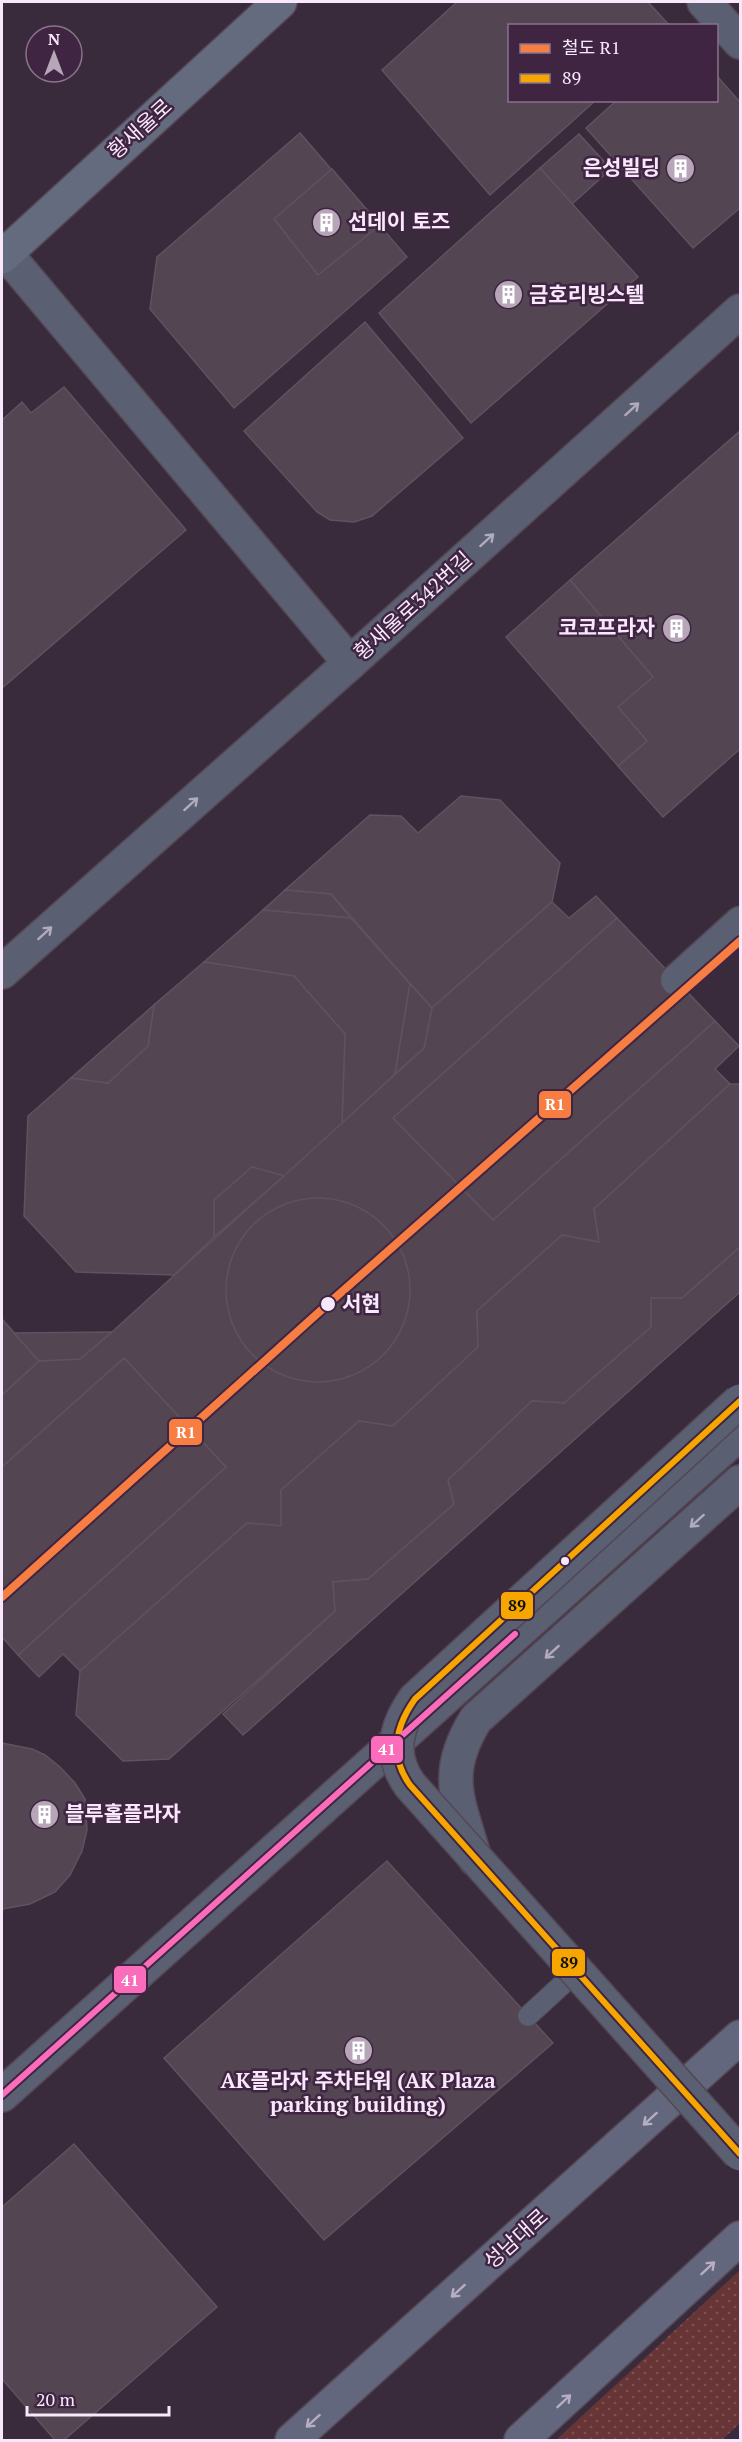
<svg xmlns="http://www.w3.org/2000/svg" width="742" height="2442" font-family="'PT Serif','Noto Sans KR',serif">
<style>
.grass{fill:url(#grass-dots)}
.building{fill:#534551;stroke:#60525e;stroke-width:1.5}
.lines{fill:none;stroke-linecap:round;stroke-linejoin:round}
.service-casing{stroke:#544755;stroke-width:22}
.pedestrian-casing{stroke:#544755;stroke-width:33}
.minor-casing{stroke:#544755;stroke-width:36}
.secondary-casing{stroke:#544755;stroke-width:36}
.primary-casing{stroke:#544755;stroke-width:36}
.service{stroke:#5a6072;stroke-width:20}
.pedestrian{stroke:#5a6072;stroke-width:30}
.minor{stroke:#5a6072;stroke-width:33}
.secondary{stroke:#646b7f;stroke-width:33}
.primary{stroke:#63677e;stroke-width:33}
.minor-bridge-casing{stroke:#544755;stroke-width:36;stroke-linecap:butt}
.minor-bridge{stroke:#5a6072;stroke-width:33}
.bus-1-casing{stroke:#3f2542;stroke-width:10}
.bus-2-casing{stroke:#3f2542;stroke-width:10}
.bus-1{stroke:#f7a600;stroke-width:6}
.bus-2{stroke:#fb6dba;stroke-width:6}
.rail-1-casing{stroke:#3f2542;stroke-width:12}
.rail-1{stroke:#f77d43;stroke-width:8}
.oneway{stroke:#b1abbd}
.oneway2{stroke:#b6aec3}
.stop-dot{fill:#f9e8fb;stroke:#3f2542;stroke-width:2}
.labels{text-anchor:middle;stroke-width:5;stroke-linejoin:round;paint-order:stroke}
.street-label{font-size:21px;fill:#f9e8fb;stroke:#3f2542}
.poi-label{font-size:21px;font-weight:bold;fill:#f9e8fb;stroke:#3f2542;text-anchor:start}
.stop-label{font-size:21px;font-weight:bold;fill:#f9e8fb;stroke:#3f2542;text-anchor:start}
.line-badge{stroke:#3f2542;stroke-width:2}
.badge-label{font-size:16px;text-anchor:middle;font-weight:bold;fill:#fff}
.pale-badge-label{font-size:16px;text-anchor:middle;font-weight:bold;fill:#111}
</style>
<defs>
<pattern id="grass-dots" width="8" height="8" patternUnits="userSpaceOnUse" patternTransform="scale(1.5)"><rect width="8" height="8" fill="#683536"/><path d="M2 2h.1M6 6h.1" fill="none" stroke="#7e5254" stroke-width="1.8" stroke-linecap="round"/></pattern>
</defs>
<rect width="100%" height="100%" fill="#3a2b3c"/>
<polygon class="grass" points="740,2270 740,2423 722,2440 556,2440"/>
<g class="building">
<polygon points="457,2 648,2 670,26 510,26 510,100 596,100 490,195 382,70"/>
<polygon points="716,75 740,102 740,208 693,248 586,128 617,100 716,100"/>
<polygon points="300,133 407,257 234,408 150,309 157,257"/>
<polygon points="579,134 611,169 572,204 540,168"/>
<polygon points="540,168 638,277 471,423 379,313"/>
<polygon points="332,169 380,225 318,275 274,219"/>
<polygon points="365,322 463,438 372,516 354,522 330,520 317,512 244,431"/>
<polygon points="64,387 186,530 2,688 2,420 22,402 31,413"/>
<polygon points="740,431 740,749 663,817 618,766 647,741 618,707 653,677 570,580"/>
<polygon points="570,580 653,677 618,707 647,741 618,766 506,637"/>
<polygon points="461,796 500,800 560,863 552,902 432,1008 331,894 285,890 370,815 401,816 418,833"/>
<polygon points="285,890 331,894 351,918 263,910"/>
<polygon points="596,896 617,918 393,1118 493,1220 715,1021 739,1046 715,1069 730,1084 594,1209 599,1242 562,1235 477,1311 478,1347 393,1426 359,1421 281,1490 281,1526 247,1523 80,1671 63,1654 39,1677 18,1655 226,1467 124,1358 2,1467 2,1395 39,1361 80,1359 112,1332 424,1048 432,1008 552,902 569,918"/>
<polygon points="263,910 351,918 410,984 395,1074 342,1123 345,1034 294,976 204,962"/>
<polygon points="617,918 715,1021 493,1220 393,1118"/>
<polygon points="204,962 294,976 345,1034 342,1123 284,1176 252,1167 214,1200 214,1237 174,1275 76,1272 24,1216 28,1116 71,1078 108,1083 148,1046 154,1005"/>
<polygon points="410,984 432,1008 424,1048 395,1074"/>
<polygon points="154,1005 148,1046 108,1083 71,1078"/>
<polygon points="730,1084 740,1084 740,1247 682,1298 651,1298 651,1327 564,1403 532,1401 448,1480 454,1504 368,1579 333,1582 335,1611 169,1759 123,1761 76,1715 80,1671 247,1523 281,1526 281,1490 359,1421 393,1426 478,1347 477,1311 562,1235 599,1242 594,1209"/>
<polygon points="252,1167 284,1176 214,1237 214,1200"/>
<circle cx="318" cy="1290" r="92"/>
<polygon points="740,1247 740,1292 243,1735 223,1714 335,1611 333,1582 368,1579 454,1504 448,1480 532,1401 564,1403 651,1327 651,1298 682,1298"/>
<polygon points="2,1319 39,1361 2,1395"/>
<polygon points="112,1332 80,1359 39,1361 14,1333"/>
<polygon points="124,1358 226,1467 18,1655 2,1637 2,1467"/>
<polygon points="2,1743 32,1749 45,1755 60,1767 75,1783 85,1799 87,1830 82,1851 70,1875 55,1892 30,1904 3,1909 2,1912"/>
<polygon points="387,1861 553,2043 324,2240 164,2058"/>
<polygon points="74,2144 217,2307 64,2440 55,2440 2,2379 2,2207"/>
</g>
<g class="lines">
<defs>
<polyline id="service" points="528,2016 577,1971"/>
<polyline id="pedestrian" points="676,980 740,922"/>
<g id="minor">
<polyline points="704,2 740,42"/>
<polyline points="2,249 350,663"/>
<polyline points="2,972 350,663 740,311"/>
<path d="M475,1859C459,1801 441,1775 476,1719L740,1482"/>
<polyline points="2,2095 740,1433"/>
</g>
<polyline id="secondary" points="2,257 280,2"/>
<g id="primary">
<polyline points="292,2440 740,2037"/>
<polyline points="521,2440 740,2238"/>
</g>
</defs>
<use href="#service" class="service-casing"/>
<use href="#pedestrian" class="pedestrian-casing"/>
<use href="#minor" class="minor-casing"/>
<use href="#secondary" class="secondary-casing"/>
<use href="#primary" class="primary-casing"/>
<use href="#service" class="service"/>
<use href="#pedestrian" class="pedestrian"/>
<use href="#minor" class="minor"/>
<use href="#secondary" class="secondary"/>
<use href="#primary" class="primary"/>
<defs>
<path id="minor-bridge" d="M740,1401L415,1699C395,1727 389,1756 410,1785L740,2154"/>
</defs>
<use href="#minor-bridge" class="minor-bridge-casing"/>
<use href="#minor-bridge" class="minor-bridge"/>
<defs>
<path id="bus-1" d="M740,1401L415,1699C395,1727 389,1756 410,1785L740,2154"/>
<polyline id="bus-2" points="2,2095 515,1634"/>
</defs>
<use href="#bus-1" class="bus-1-casing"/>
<use href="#bus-2" class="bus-2-casing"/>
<use href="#bus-1" class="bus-1"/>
<use href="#bus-2" class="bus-2"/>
<defs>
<polyline id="rail-1" points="2,1597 328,1304 740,941"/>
</defs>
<use href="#rail-1" class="rail-1-casing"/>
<use href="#rail-1" class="rail-1"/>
</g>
<defs><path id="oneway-shaft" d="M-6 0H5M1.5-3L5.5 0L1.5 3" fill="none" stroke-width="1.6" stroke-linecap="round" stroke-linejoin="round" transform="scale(1.5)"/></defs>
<g class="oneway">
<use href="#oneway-shaft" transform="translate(632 409) rotate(-42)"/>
<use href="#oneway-shaft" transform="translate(487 540) rotate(-42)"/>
<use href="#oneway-shaft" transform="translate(191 804) rotate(-42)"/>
<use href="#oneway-shaft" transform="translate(45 933) rotate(-42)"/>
<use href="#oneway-shaft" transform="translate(697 1521) rotate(138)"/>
<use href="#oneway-shaft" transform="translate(552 1652) rotate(138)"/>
</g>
<g class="oneway2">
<use href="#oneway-shaft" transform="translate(650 2119) rotate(138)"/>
<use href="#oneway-shaft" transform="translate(708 2268) rotate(-43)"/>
<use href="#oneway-shaft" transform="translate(458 2291) rotate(138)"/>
<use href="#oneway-shaft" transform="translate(564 2401) rotate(-43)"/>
<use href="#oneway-shaft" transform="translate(313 2421) rotate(138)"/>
</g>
<defs>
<symbol id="building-disc" viewBox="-11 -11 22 22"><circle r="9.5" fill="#b6a6b8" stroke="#3f2542"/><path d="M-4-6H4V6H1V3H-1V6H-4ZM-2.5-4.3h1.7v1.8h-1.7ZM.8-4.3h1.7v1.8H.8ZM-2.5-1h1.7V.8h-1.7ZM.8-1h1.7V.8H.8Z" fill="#fff"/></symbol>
</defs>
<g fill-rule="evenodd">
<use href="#building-disc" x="664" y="152" width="33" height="33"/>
<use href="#building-disc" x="310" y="206" width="33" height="33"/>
<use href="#building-disc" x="492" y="278" width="33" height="33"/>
<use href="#building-disc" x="660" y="612" width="33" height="33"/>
<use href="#building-disc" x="28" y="1798" width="33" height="33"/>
<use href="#building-disc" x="342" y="2034" width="33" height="33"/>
</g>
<g class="stop-dot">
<circle cx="328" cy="1304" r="8"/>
<circle cx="565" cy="1561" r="5"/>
</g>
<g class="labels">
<g class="street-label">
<text transform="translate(140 129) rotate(-42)" y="7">황새울로</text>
<text transform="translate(413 606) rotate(-42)" y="7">황새울로342번길</text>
<text transform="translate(516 2239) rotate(-42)" y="7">성남대로</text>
</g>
<g class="poi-label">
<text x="660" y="175" text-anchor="end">은성빌딩</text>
<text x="348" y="229">선데이 토즈</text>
<text x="529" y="302">금호리빙스텔</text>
<text x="655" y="635" text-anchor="end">코코프라자</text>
<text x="65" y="1821">블루홀플라자</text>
<text x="358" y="2088" text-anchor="middle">AK플라자 주차타워 (AK Plaza<tspan x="358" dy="24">parking building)</tspan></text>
</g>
<g class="stop-label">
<text x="342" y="1311">서현</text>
</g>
</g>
<g class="line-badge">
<rect x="538" y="1090" width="34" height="29" rx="6" fill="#f77d43"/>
<rect x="168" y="1418" width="35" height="28" rx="6" fill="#f77d43"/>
<rect x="500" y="1591" width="34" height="29" rx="6" fill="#f7a600"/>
<rect x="370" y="1735" width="34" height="29" rx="6" fill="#fb6dba"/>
<rect x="551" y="1948" width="35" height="29" rx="6" fill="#f7a600"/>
<rect x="113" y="1965" width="34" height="29" rx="6" fill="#fb6dba"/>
</g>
<g class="badge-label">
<text x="555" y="1110">R1</text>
<text x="186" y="1438">R1</text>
<text x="387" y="1755">41</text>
<text x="130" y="1986">41</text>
</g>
<g class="pale-badge-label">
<text x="517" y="1611">89</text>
<text x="569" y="1968">89</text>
</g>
<rect width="742" height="2442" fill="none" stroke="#f9e8fb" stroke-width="6"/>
<rect x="508" y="24" width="210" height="78" fill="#3f2542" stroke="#89738c" stroke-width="1.5"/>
<rect x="520" y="44" width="30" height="9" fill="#f77d43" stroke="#89738c" stroke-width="1.5"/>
<text x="562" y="54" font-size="18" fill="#f9e8fb">철도 R1</text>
<rect x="520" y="74" width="30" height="9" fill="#f7a600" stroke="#89738c" stroke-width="1.5"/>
<text x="562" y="84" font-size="18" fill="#f9e8fb">89</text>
<g transform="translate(54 54)"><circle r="28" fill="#3f2542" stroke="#89738c" stroke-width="1.5"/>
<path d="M0-4.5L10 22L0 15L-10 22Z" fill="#b6a6b8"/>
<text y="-9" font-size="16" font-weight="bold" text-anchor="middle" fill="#f9e8fb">N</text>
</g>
<path d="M27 2406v9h142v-9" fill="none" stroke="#f9e8fb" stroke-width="3"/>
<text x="36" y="2406" font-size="18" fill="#f9e8fb" stroke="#3f2542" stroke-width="4.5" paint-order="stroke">20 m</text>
</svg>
